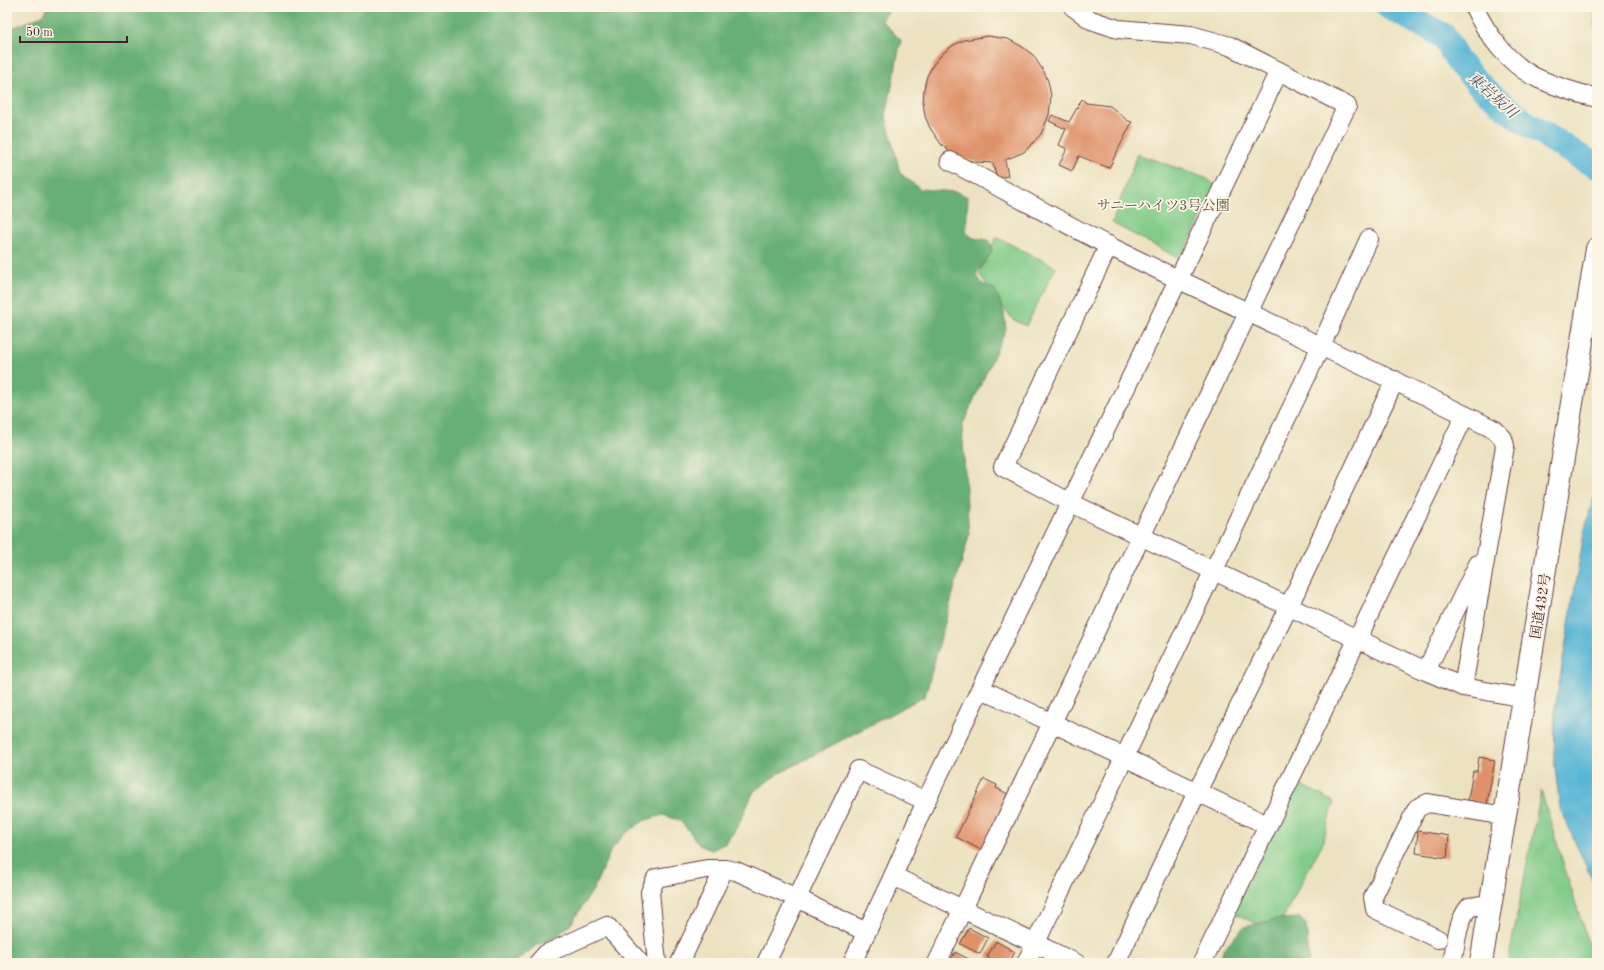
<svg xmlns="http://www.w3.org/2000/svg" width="1604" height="970" font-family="'Old Standard TT','Noto Serif JP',serif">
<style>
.green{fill:#81cb88;stroke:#66755a}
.forest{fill:#68af74;stroke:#596750}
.water{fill:#57b5d6;stroke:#506a80}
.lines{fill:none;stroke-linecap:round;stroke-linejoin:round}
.river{stroke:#57b5d6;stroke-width:26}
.building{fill:#df9169}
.minor-casing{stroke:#623c41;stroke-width:20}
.highway-casing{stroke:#623c41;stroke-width:24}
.minor{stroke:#fff;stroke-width:18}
.highway{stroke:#fff;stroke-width:22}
.labels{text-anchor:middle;stroke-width:3.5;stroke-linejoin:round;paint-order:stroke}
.park-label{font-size:14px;fill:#5a5347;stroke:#fcf5e5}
.street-label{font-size:14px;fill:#4a1f2b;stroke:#fcf5e5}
.water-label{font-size:15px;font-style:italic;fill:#4f5467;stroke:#fcf5e5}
</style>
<rect width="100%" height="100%" fill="#fcf5e5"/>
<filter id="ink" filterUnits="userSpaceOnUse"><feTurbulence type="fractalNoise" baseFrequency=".025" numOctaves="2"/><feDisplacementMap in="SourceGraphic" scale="8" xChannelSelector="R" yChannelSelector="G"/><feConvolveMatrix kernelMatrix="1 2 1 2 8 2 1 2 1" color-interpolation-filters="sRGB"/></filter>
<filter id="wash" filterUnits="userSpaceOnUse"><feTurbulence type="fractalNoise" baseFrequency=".012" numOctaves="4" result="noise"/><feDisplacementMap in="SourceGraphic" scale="16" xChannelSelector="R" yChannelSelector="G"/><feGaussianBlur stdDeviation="0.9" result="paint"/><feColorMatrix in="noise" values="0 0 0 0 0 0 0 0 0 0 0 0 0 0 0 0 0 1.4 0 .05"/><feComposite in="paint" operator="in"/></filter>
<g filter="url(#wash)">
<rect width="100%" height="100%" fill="#ece2c0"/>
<g class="green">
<polygon points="1137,154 1206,178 1217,187 1180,259 1112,223"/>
<polygon points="996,237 1056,267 1026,326 1012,319 979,274"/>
<polygon points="1298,783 1334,802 1323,842 1275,933 1233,912"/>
<polygon points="1541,791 1594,963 1508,963"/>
</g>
<g class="forest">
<polygon points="48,7 897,7 888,11 882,21 901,40 886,116 900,173 920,189 956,192 968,197 966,232 973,238 989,240 992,252 976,274 982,284 995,289 1004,312 1006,329 962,426 969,535 925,696 778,774 754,791 738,826 726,843 712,850 699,845 690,832 679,820 663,815 643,821 625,834 611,850 593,890 571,924 553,939 537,945 514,963 7,963 7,30 42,16"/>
<polygon points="1300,918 1306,924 1309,959 1308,963 1220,963 1223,949 1244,927 1276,919"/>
</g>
<polygon class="water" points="1597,485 1597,890 1560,809 1554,760 1555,708 1584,532"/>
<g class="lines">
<polyline class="river" points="1389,7 1444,36 1459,63 1482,87 1523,121 1580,157 1597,166"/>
</g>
<g id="blocks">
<g class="building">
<polygon points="1595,8 1597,8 1597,28 1594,27"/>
<polygon points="988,36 1008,39 1021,46 1033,55 1044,72 1048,81 1051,96 1049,115 1041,134 1031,145 1024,152 1005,160 1008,176 997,178 993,163 976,162 963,159 951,153 941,144 930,128 925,116 923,102 924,89 927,76 933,65 942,54 952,46 964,40"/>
<polygon points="1082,99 1086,103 1110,106 1128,121 1132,122 1109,168 1079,156 1072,171 1059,165 1067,149 1059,145 1066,129 1049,121 1052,115 1069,122"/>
<polygon points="1479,757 1495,760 1487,804 1468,800 1473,771 1477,771"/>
<polygon points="984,779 997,785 996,788 1008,794 981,850 956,837"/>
<polygon points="1418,831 1449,836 1447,858 1416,853"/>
<polygon points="969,928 988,938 980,954 960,944"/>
<polygon points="996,941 1015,952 1009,963 998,963 987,957"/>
<polygon points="955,952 976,963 949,963"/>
</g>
</g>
</g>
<g filter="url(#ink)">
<use href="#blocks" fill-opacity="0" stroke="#623c41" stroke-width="1"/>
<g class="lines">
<defs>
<g id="minor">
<path d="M1474,7C1487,35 1510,66 1539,79C1557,87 1577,93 1597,98"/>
<path d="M950,161C1003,189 1056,219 1109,246C1237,309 1368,366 1495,430L1503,438L1505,446L1463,687"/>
<polyline points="1109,245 1003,467 1071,503 1357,639 1426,671 1463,687 1525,698"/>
<polyline points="1426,671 1478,564"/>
<polyline points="981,689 1267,825"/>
<polyline points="893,876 1076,963"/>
<polyline points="1438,939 1375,909 1373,897 1417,808 1428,803 1505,816"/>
<polyline points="538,963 546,954 607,926 640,963"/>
<polyline points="657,963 650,892 656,878 707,869 724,869 736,871 797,898 866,932"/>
<polyline points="680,963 724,869"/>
<polyline points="766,963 858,770 926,801"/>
<polyline points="852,963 893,876 926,801 1279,71"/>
<polyline points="937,963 1347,106 1230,46 1191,35 1118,29 1091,20 1073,7"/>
<polyline points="1026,963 1321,346 1369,239"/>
<polyline points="1116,963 1197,792 1289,606 1395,380"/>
<polyline points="1202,963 1465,415"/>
<path d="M1452,963C1456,944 1457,922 1469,907L1490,904"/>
</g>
<polyline id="highway" points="1481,963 1597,249"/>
</defs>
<use href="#minor" class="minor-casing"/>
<use href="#highway" class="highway-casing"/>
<use href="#minor" class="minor"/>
<use href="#highway" class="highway"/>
</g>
</g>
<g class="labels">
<g class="park-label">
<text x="1163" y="210">サニーハイツ3号公園</text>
</g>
<g class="street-label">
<text transform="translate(1540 606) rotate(-81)" y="5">国道432号</text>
</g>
<g class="water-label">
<text transform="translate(1493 95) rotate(42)" y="5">東岩坂川</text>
</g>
</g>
<rect width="1604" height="970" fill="none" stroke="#fcf5e5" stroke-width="24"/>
<path d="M20 36v6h107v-6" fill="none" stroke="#4a1f2b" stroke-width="2"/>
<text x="26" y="36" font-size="12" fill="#4a1f2b" stroke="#fcf5e5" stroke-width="3" paint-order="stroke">50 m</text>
</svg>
